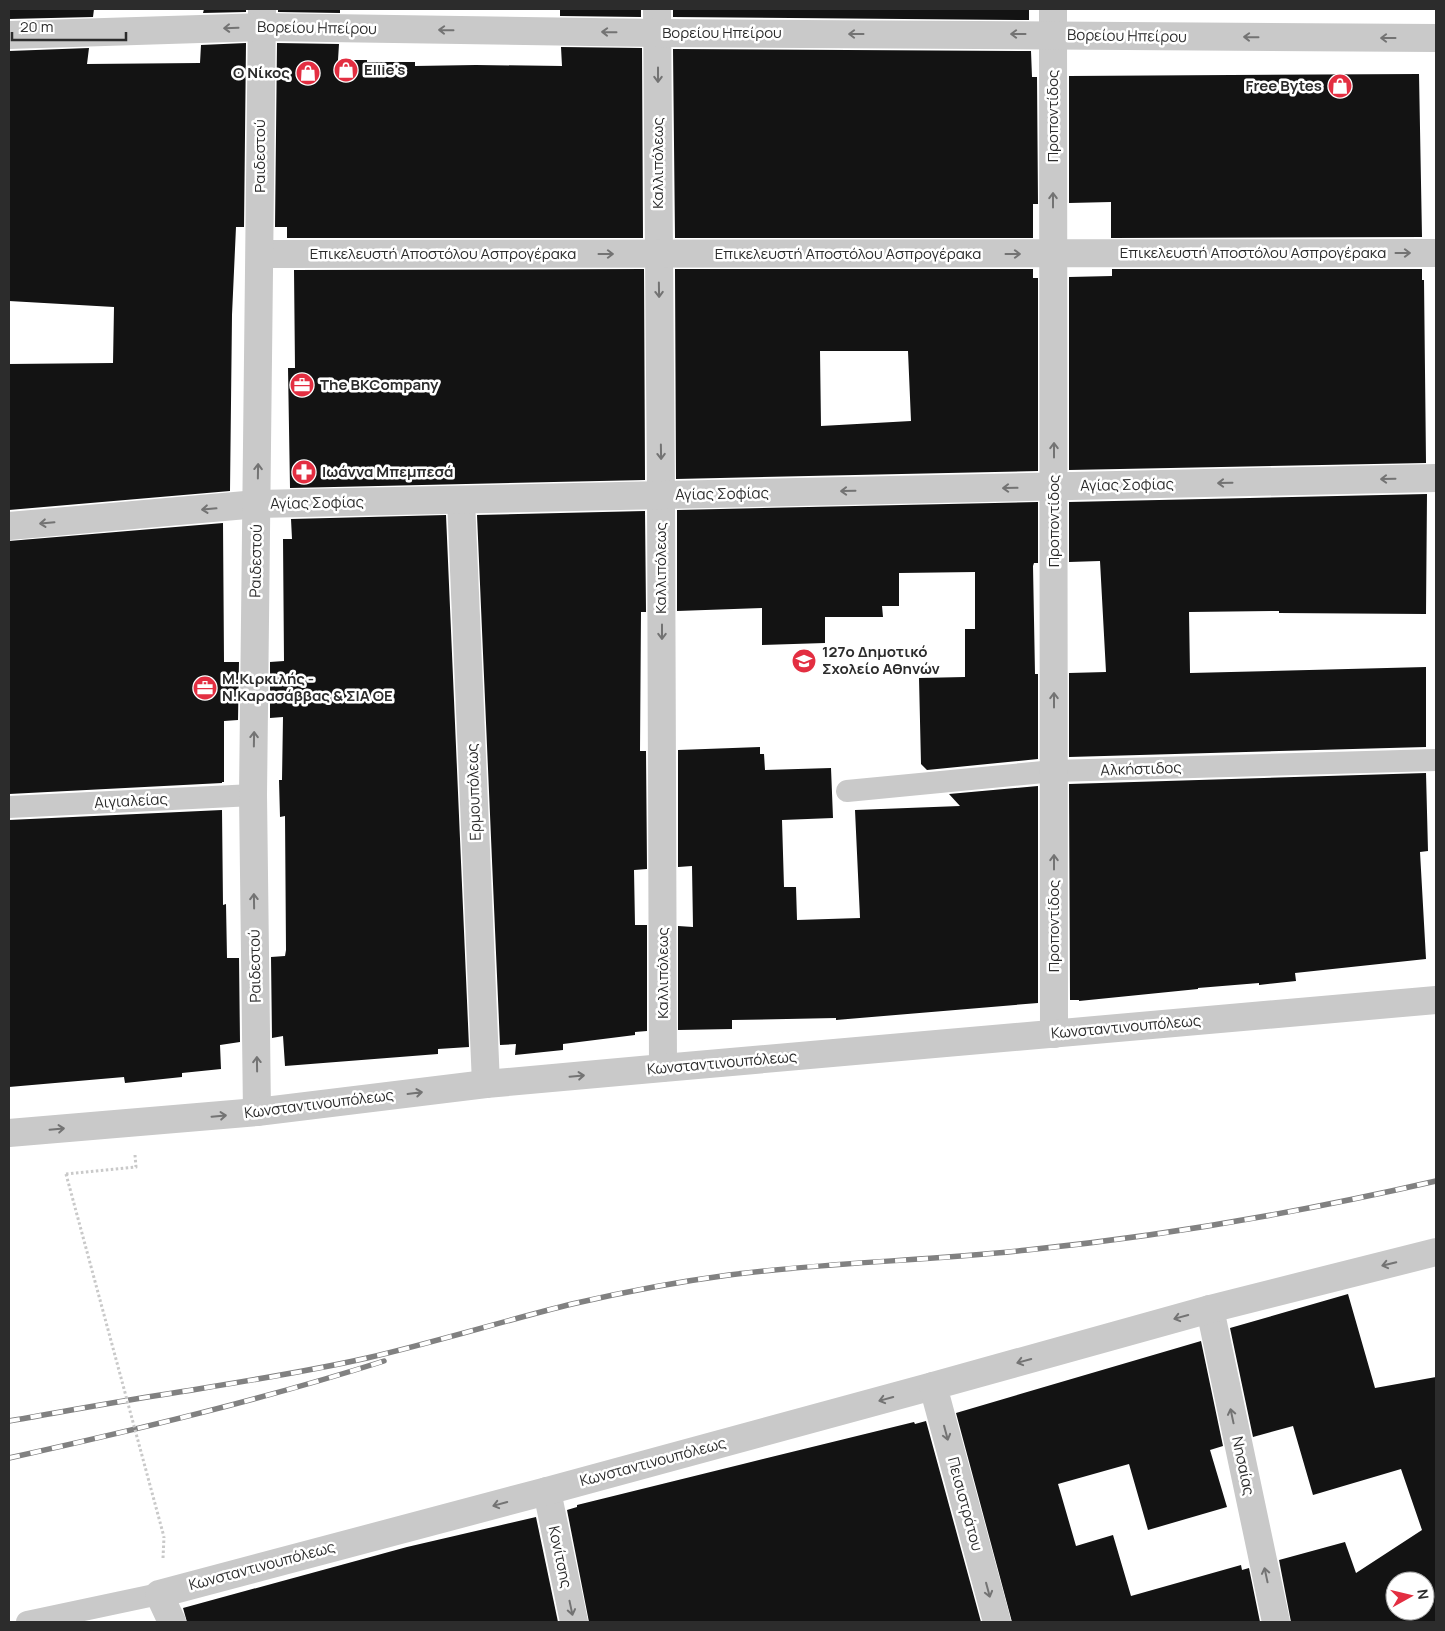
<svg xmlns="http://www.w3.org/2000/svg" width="1445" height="1631" font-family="Manrope,sans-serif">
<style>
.building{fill:#131313;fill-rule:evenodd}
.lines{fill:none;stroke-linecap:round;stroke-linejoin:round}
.path{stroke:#c9c9c9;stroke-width:3;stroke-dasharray:2.5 2.5;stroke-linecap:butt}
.service{stroke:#c9c9c9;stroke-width:22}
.minor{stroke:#c9c9c9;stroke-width:28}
.tertiary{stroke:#c9c9c9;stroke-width:28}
.rail-casing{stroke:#818181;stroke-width:5.5}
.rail{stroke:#fff;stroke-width:4;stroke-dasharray:11;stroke-linecap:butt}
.path-bridge{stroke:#c9c9c9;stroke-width:3;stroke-dasharray:2.5 2.5;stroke-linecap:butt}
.oneway{stroke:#737373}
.labels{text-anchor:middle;stroke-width:5;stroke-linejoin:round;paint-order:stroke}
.street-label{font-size:15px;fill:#2c2c2c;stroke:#fff}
.poi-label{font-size:15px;font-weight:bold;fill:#2c2c2c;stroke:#fff;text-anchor:start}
</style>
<rect width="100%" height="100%" fill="#fff"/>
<g class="building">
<polygon points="9,9 94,9 93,17 9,19"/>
<polygon points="204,9 246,9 246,12 203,13"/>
<polygon points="278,9 340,9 340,13 278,12"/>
<polygon points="560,9 641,9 641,17 560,16"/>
<polygon points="673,9 1029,9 1029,20 673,17"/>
<polygon points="246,43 244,227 236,227 232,315 230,491 9,510 9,364 113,363 114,307 9,301 9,51 89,48 87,64 200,63 201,45"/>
<polygon points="277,43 339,44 338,60 367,60 367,62 415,62 415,66 476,65 562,66 561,47 642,48 643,238 287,238 287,227 275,227"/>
<polygon points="673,49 1031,51 1032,77 1037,77 1038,204 1033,204 1033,238 675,238"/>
<polygon points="1419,74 1422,237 1111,238 1111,202 1069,203 1069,76"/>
<polygon points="644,269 645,480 290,488 288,368 295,368 294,270"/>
<path d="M675,269H1033V278H1038V471L676,479ZM820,351H908L911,421L821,426Z"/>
<polygon points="1112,269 1422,269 1422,280 1424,280 1426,463 1069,470 1069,277 1112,276"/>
<polygon points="1427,494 1426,614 1279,613 1279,611 1189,612 1190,673 1426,667 1426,747 1069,757 1069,673 1106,672 1100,561 1069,562 1069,502"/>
<polygon points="1038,502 1038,563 1034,563 1033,566 1035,674 1038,674 1038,759 927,770 921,764 919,678 965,677 965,629 975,629 975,572 899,573 899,606 882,606 883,617 825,617 825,643 762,645 762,608 677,611 677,510"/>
<polygon points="645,511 646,612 641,612 640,751 646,751 647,869 634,870 635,925 647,925 647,1031 635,1032 635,1035 563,1044 563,1050 515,1055 516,1044 500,1045 477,515"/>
<polygon points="446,515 469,1047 438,1049 438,1054 285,1066 283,1036 272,1038 271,957 285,956 286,950 285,816 280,817 279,780 282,780 283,717 270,718 270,662 284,661 283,539 292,539 291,519"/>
<polygon points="223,523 224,662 239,662 238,720 224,721 224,782 222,782 222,783 9,794 9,541"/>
<polygon points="760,747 760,754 764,754 765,770 831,768 833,818 782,820 784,887 796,887 797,920 860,918 855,810 960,806 949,794 1038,786 1038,1003 836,1020 836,1018 732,1020 732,1029 678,1030 678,926 693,927 692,866 678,867 678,750"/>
<polygon points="1426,773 1428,851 1420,852 1426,959 1295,973 1296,981 1259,985 1259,983 1198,988 1198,989 1079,1001 1079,1000 1070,1000 1069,784"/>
<polygon points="222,810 223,905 226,904 227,958 239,958 240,1042 220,1045 221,1069 182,1073 182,1077 125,1083 124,1077 9,1087 9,820"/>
<path d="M1348,1294L1375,1388L1436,1377V1622H1291L1279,1560L1345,1542L1356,1573L1422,1530L1401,1469L1313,1495L1293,1426L1253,1437L1230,1328ZM1395,1581H1425V1611H1395Z"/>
<polygon points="1201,1341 1223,1446 1210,1450 1227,1507 1148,1530 1129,1464 1058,1484 1076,1546 1113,1535 1131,1596 1241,1565 1242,1570 1249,1568 1260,1622 1012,1622 956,1413"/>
<polygon points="926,1421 981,1622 589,1622 567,1510 577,1507 577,1505 743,1464 914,1422 915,1424"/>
<polygon points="536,1517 558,1622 187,1622 183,1608 407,1547"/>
</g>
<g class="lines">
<g class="path">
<polyline points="66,1174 136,1167 135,1155"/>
<polyline points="163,1558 164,1537"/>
</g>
<g class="service">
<polyline points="847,791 1054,771 1436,760"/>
<polyline points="9,807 253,795"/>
<polyline points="27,1622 159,1594"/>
</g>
<g class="minor">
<polyline points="657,9 661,495 663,1068"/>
<polyline points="1053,9 1054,1034"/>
<polyline points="260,254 1436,253"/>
<polyline points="461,500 486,1084"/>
<polyline points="9,526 257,504 1436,478"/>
<polyline points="257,1112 253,795 262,9"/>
<polyline points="1210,1309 1276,1622"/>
<polyline points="547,1491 574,1622"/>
<polyline points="172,1622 159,1594 547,1491 933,1386"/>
</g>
<g class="tertiary">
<polyline points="9,35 261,27 657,33 1436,38"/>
<polyline points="9,1133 257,1112 486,1084 663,1068 1436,1000"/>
<polyline points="997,1622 933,1386 1210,1309 1436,1252"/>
</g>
<defs>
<g id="rail">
<path d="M9,1421C61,1412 114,1402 167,1394C234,1383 301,1373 367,1358C436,1342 503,1321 572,1304C624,1292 676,1282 729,1275C828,1262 928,1261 1027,1250C1165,1236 1301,1212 1436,1181"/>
<path d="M9,1458C135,1430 261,1400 384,1361"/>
</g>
</defs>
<use href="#rail" class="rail-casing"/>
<use href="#rail" class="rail"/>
<polyline class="path-bridge" points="66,1174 164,1537"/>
</g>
<defs><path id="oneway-shaft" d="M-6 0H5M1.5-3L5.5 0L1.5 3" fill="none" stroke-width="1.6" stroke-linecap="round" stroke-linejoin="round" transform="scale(1.25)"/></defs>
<g class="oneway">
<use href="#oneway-shaft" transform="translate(231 28) rotate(178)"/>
<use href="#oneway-shaft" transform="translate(446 30) rotate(-179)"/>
<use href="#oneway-shaft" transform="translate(609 32) rotate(-179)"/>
<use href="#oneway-shaft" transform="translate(856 34) rotate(-180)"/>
<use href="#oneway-shaft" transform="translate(1018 34) rotate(-180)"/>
<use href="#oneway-shaft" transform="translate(1251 37) rotate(-179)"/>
<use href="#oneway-shaft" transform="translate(1388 38) rotate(-180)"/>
<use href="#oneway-shaft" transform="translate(658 75) rotate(90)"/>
<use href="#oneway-shaft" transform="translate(1053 200) rotate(-90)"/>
<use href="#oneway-shaft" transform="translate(1403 253)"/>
<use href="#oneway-shaft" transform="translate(606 254)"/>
<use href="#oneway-shaft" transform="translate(1013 254)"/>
<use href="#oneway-shaft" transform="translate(659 290) rotate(89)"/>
<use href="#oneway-shaft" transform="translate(1054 450) rotate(-90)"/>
<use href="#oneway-shaft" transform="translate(661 452) rotate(89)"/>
<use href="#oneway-shaft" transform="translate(258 471) rotate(-89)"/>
<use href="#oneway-shaft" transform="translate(1388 479) rotate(179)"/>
<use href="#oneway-shaft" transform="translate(1225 483) rotate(179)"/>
<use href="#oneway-shaft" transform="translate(1010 488) rotate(179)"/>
<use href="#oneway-shaft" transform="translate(848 491) rotate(179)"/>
<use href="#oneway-shaft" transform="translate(209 509) rotate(175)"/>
<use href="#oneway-shaft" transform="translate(47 523) rotate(175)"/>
<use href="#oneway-shaft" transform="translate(662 632) rotate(90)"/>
<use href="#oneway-shaft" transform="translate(1054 700) rotate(-90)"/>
<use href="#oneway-shaft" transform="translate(254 739) rotate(-89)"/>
<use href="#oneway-shaft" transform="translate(1054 862) rotate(-90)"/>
<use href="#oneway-shaft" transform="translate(254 901) rotate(-91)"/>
<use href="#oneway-shaft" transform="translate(257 1064) rotate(-91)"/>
<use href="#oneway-shaft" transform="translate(577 1076) rotate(-5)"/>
<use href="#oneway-shaft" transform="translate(415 1093) rotate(-7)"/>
<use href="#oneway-shaft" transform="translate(219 1116) rotate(-5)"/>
<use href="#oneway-shaft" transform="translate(57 1129) rotate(-5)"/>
<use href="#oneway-shaft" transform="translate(1389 1264) rotate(166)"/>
<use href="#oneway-shaft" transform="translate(1181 1317) rotate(165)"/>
<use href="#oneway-shaft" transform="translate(1024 1361) rotate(165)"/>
<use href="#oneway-shaft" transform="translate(886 1399) rotate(165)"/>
<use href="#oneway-shaft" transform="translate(1232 1416) rotate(-102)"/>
<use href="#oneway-shaft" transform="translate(946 1433) rotate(75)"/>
<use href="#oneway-shaft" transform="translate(500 1504) rotate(165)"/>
<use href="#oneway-shaft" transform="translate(1266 1575) rotate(-102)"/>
<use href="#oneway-shaft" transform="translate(988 1590) rotate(75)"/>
<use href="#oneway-shaft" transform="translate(571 1608) rotate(78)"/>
</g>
<defs>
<symbol id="shop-disc" viewBox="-11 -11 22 22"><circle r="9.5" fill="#e32e41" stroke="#fff"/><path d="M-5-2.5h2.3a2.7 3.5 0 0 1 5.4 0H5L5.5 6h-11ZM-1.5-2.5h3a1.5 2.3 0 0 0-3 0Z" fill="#fff"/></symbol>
<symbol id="office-disc" viewBox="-11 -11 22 22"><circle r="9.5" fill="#e32e41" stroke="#fff"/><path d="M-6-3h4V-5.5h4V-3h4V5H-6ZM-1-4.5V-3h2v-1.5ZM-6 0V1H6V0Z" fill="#fff"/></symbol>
<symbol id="pharmacy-disc" viewBox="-11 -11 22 22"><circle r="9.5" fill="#e32e41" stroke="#fff"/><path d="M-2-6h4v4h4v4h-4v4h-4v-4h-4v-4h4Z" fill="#fff"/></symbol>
<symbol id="school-disc" viewBox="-11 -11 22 22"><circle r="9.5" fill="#e32e41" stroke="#fff"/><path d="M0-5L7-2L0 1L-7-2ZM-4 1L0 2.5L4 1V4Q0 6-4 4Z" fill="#fff"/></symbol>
</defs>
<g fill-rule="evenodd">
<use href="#shop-disc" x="332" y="56" width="28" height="28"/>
<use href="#shop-disc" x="294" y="59" width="28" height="28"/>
<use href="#shop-disc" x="1326" y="72" width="28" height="28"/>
<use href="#office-disc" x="288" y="371" width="28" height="28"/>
<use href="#pharmacy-disc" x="290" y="458" width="28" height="28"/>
<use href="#school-disc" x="790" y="647" width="28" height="28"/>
<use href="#office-disc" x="191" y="674" width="28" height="28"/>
</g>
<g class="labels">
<g class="street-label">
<text transform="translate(317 28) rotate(1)" y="5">Βορείου Ηπείρου</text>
<text x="722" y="38">Βορείου Ηπείρου</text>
<text transform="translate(1127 36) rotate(1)" y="5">Βορείου Ηπείρου</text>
<text transform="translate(1053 116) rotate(-90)" y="5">Προποντίδος</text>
<text transform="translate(260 156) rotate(-90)" y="5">Ραιδεστού</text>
<text transform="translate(658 163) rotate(-90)" y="5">Καλλιπόλεως</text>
<text x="1253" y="258">Επικελευστή Αποστόλου Ασπρογέρακα</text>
<text x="443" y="259">Επικελευστή Αποστόλου Ασπρογέρακα</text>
<text x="848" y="259">Επικελευστή Αποστόλου Ασπρογέρακα</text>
<text transform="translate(1127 485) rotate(-1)" y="5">Αγίας Σοφίας</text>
<text transform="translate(722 494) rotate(-1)" y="5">Αγίας Σοφίας</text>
<text transform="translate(317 503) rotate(-1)" y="5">Αγίας Σοφίας</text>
<text transform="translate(1054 521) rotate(-90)" y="5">Προποντίδος</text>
<text transform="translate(256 561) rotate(-89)" y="5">Ραιδεστού</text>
<text transform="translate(661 568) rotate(-90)" y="5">Καλλιπόλεως</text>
<text transform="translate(1141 769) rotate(-2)" y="5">Αλκήστιδος</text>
<text transform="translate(474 792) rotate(-92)" y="5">Ερμουπόλεως</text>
<text transform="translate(131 801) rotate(-3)" y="5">Αιγιαλείας</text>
<text transform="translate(1054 926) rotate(-90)" y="5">Προποντίδος</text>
<text transform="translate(255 966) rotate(-91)" y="5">Ραιδεστού</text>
<text transform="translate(663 973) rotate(-90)" y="5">Καλλιπόλεως</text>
<text transform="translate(1126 1027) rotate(-5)" y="5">Κωνσταντινουπόλεως</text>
<text transform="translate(722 1063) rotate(-5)" y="5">Κωνσταντινουπόλεως</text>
<text transform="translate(319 1104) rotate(-7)" y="5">Κωνσταντινουπόλεως</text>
<text transform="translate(653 1462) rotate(-15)" y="5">Κωνσταντινουπόλεως</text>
<text transform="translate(1243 1466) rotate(78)" y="5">Νησαίας</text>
<text transform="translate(965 1504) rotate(75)" y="5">Πεισιστράτου</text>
<text transform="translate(560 1557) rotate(78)" y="5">Κονίτσης</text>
<text transform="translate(262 1566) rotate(-15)" y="5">Κωνσταντινουπόλεως</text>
</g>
<g class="poi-label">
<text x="364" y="75">Ellie's</text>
<text x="290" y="78" text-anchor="end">Ο Νίκος</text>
<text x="1322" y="91" text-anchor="end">Free Bytes</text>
<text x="320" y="390">The BKCompany</text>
<text x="322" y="477">Ιωάννα Μπεμπεσά</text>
<text x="822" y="657">127ο Δημοτικό<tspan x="822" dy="17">Σχολείο Αθηνών</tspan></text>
<text x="222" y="684">Μ.Κιρκιλής -<tspan x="222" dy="17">Ν.Καρασάββας &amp; ΣΙΑ ΟΕ</tspan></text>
</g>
</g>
<rect width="1445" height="1631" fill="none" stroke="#2c2c2c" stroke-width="20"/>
<g transform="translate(1410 1596) rotate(82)"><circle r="24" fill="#ffffff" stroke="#ababab"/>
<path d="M0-4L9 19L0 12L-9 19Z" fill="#e32e41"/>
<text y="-8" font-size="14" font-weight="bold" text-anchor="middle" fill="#2c2c2c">N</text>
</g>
<path d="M12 32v8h114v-8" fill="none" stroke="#2c2c2c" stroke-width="2.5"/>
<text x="20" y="32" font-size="15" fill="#2c2c2c" stroke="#ffffff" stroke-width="4" paint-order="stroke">20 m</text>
</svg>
